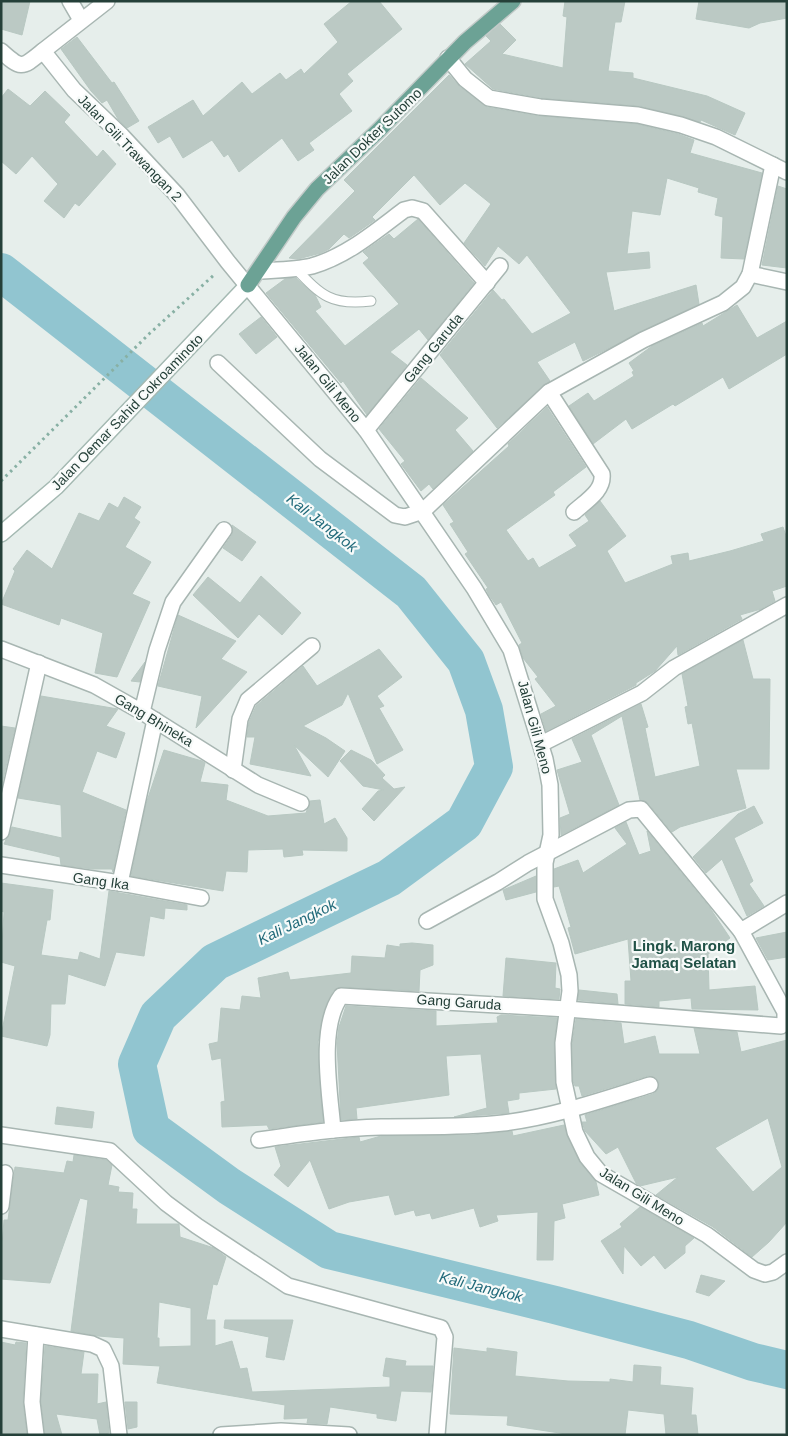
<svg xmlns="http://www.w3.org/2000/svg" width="788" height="1436" font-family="Helvetica,sans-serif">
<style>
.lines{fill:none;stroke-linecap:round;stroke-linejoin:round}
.river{stroke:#91c5d0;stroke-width:38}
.building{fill:#bbc9c4;stroke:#b8c8c2;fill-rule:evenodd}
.lane-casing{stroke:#a8b6b2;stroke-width:11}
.street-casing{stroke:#a8b6b2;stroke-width:18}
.secondary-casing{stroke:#a4b9b2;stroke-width:18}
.primary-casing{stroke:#c2cac8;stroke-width:18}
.path{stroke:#88b0a4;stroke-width:3;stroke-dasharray:2.5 4;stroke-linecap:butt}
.lane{stroke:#fff;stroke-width:9}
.street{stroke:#fff;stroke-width:15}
.secondary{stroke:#fff;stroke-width:15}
.primary{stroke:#6ca295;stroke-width:15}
.labels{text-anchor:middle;stroke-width:4.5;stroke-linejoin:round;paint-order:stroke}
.street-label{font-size:14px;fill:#254039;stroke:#f7faf9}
.water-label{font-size:15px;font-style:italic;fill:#216a7a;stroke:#f7faf9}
.neighbourhood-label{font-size:15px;font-weight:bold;fill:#215247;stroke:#f7faf9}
</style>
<rect width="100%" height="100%" fill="#e6eeeb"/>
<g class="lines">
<polyline class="river" points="1,272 411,592 466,661 484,710 494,767 464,823 389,878 215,962 158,1016 137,1064 151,1129 229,1186 329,1250 555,1305 689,1340 753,1362 787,1370"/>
</g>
<g class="building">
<polygon points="1,1 30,1 22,35 1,29"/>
<polygon points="352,1 379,1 402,29 347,74 353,81 339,94 352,111 309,143 314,150 298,161 282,138 239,172 228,154 224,157 212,140 183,158 170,136 158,143 148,127 193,100 203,116 242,82 252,94 280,73 286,80 301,69 304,74 338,42 324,24"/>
<polygon points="565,1 625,1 621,22 615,22 608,71 633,73 633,78 707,96 745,113 735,135 701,120 700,122 640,106 541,98 493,89 465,64 491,41 486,36 500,24 516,40 502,54 563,68 567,17 563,16"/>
<polygon points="699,1 787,1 787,18 760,23 749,28 696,19"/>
<polygon points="77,37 112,83 114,82 139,121 127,128 118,119 107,100 102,103 91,91 61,49"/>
<polygon points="449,75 459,86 487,107 539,116 637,124 678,134 694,140 690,153 762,173 744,259 721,258 723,217 715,215 718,198 698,192 699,188 667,178 660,215 632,211 627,254 649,252 650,268 606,272 614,311 696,285 699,304 583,361 575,342 537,362 550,381 497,428 440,355 493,290 502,300 504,299 532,334 571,313 527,255 519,264 498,246 485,266 464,243 491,204 465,183 440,205 414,175 372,217 375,220 355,234 349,238 344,234 329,249 321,253 298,259 289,258 355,191 344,180"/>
<polygon points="8,89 30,106 45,91 70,115 64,122 97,157 103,150 116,164 79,206 75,203 64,218 44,201 58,184 32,156 16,174 1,161 1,98"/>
<polygon points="778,186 787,189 787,268 762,265"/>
<polygon points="418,219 474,283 428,340 419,329 390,352 407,365 367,415 343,381 341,383 266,293 285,279 296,278 315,295 321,307 315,311 345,346 399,304 363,263 369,258 363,252 389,234 394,239"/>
<polygon points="737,305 757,338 787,321 787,354 729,389 723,377 675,406 673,404 632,429 626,419 593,444 569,406 588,393 594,401 634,376 632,372 634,371 629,363 652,346 702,323 703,326"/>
<polygon points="261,317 277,337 256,354 239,334"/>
<polygon points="421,378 468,418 455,430 473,451 433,489 429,484 421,491 401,464 405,461 379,429"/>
<polygon points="547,407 586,467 553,492 555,495 506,530 528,561 533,558 539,568 577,546 569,535 589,521 585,515 600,501 626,536 607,551 625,583 673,564 671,556 688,553 689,561 730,551 764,541 761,534 783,527 787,539 787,586 772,591 775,601 761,609 740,615 742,619 678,655 677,646 655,671 636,683 636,685 546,731 541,714 556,706 535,679 538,677 523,658 519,645 522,643 501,602 496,605 489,595 486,589 488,588 465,554 468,552 450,524 454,522 443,505 509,446 508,444"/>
<polygon points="124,497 141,507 134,518 140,522 125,547 151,562 132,594 150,602 117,677 95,673 103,633 61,618 59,625 1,604 15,571 13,569 27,550 52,569 79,513 99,521 109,503 118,508"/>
<polygon points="232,525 256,542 242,561 223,548 232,535"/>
<polygon points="261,576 301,613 282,635 259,614 238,638 193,595 208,577 240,603"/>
<polygon points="178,615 236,641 221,659 247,672 196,728 202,696 158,686"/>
<polygon points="743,640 753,679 770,679 769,769 736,769 746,808 680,827 672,832 648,803 640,800 622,716 591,735 619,805 561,835 560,818 570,814 557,770 582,762 572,739 641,704 648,727 645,728 655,777 700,766 692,723 688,724 685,707 688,706 682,674"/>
<polygon points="379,649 402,677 377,696 384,706 379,708 403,750 377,764 348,693 342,705 303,726 326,738 345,751 328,777 294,745 311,776 250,764 255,737 247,737 249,722 256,706 303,666 317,686"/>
<polygon points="145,662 140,682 131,681"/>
<polygon points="41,696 118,709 106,726 125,733 116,758 97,751 82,792 126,810 113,872 112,869 93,869 61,865 60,857 4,844 12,827 62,838 61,805 18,798"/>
<polygon points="1,726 15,728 1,788"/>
<polygon points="164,750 202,761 205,763 200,782 228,785 226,800 268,816 306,813 310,801 320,800 324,824 335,818 347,838 347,851 302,850 303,855 284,857 283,849 248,850 247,872 226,871 223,891 131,876 146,804"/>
<polygon points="351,750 371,760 385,775 382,778 394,789 405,787 374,821 362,809 378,791 384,790 363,786 340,761"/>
<polygon points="754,806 763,823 734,838 753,881 749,884 764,906 747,916 722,859 706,873 693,857 738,814"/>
<polygon points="626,822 639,855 651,851 647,831 710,908 730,938 708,954 709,990 755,986 758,1010 692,1009 691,998 659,1001 659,1007 625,1004 625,981 631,981 628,939 575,954 568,928 571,927 559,886 554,887 554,869 578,860 583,873 627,844 615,828"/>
<polygon points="536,876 536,892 506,900 503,890"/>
<polygon points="1,883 53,890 50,920 47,920 41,955 78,960 80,952 100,959 109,891 187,905 187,910 165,908 164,919 150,916 144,956 116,952 105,986 68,974 65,1004 51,1004 50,1035 47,1046 1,1036 15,966 1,962 4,912 1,911"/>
<polygon points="787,932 787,957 768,960 756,938"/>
<polygon points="412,943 433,945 433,965 420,970 419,991 341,987 333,991 326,1005 318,1042 323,1122 269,1129 267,1125 222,1127 221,1102 225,1101 221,1058 212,1060 209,1044 218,1042 221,1008 240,1010 242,996 261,998 258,978 288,972 290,980 351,973 352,956 385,958 387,945 400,947 400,944"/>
<polygon points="506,958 556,963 555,988 560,989 559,999 503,996"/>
<polygon points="579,990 617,994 618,1004 578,1000"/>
<polygon points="346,1006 436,1011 436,1026 498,1023 497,1017 501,1015 557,1018 554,1043 556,1089 519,1093 519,1099 507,1101 509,1113 454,1117 487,1108 481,1054 446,1056 449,1095 356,1108 357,1119 341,1120 337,1043 339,1027"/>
<path d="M576,1019L621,1023L624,1044L655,1036L659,1054H700L694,1028L737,1032L741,1052L787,1040V1222L769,1242L752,1257L713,1227L656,1195L678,1177L640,1186L636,1183L618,1147L606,1154L585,1131L582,1122H587L585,1115L653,1094L657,1091L659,1083L656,1078L648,1076L582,1096L579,1086H575L573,1081L572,1044ZM768,1118L782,1167L753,1192L715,1148Z"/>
<polygon points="57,1107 94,1112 92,1128 55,1124"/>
<polygon points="564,1125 579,1161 596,1182 599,1195 562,1204 565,1218 554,1221 553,1260 537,1260 538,1212 496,1215 498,1221 480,1227 474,1208 432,1219 430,1213 416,1216 414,1210 395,1215 389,1195 349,1202 329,1209 310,1160 288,1187 274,1175 281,1166 275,1147 359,1137 360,1142 381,1136 473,1135 512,1131 513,1136"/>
<path d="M74,1155L106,1160L112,1165L108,1185L119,1187L118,1192L133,1193L132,1209H137L136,1224H179L180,1237L214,1248L226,1257L217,1285L213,1284L206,1320H215V1346L232,1341L240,1369L247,1368L252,1392L390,1387V1377L383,1376L386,1358L406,1361L405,1366H433L431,1392L401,1391L396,1421L377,1418V1414L330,1407L327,1424L307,1423L308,1418L284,1419L285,1405L157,1383L160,1366L123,1364L124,1338L98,1336L71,1331L88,1200L80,1198L50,1283L1,1279V1258L4,1220H8L15,1167L64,1173L67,1161L73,1162ZM159,1302L191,1308V1346L159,1347V1338H157Z"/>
<polygon points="640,1207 694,1238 685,1246 685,1253 665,1269 654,1255 641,1266 624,1246 623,1274 601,1241 622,1227 620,1224"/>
<polygon points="701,1275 725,1281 709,1296 696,1292"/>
<polygon points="225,1320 293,1320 284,1360 266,1357 269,1337 224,1328"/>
<polygon points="1,1342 15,1345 16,1342 26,1343 23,1402 27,1435 1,1435"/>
<polygon points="45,1346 84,1352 81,1374 98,1374 97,1404 106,1402 109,1433 100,1435 97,1419 56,1414 62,1435 45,1435 41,1402"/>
<polygon points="454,1348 487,1352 487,1348 517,1352 515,1376 568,1381 610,1382 610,1379 633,1382 634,1365 661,1367 660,1385 693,1388 691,1415 696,1415 698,1435 666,1435 664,1414 628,1410 625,1435 573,1435 507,1425 508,1416 450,1414"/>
<polygon points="125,1402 137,1402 137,1427 128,1429"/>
</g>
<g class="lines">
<defs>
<path id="lane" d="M295,268C321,295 331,306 371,301"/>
<g id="street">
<polyline points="70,1 81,20"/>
<path d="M1,51C22,70 22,68 43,51L74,90L122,136L177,195L228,262L366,430L474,588L511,650L545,759L550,785L551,835L545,863V899L561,943L569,975L570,991L563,1043L564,1082L575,1132L587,1157L601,1174L707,1235L754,1270L765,1274L773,1272L787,1262"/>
<polyline points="43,51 107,1"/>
<polyline points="448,58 465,79 489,98 540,107 638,115 681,125 716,137 787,172"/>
<path d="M259,271C275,270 296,270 312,266C347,256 376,231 404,210L412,208L423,211L487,283"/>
<polyline points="750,274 787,282"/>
<polyline points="218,363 320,459 395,515 405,517 423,511 549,392 643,340 723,303 743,287 750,274 773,165"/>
<path d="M549,392L602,474C604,491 586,501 574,512"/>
<polyline points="366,430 500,266"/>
<polyline points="1,649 94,685 142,712 258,785 301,803"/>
<polyline points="142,712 157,650 173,602 224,530"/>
<polyline points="541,744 642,693 674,668 787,605"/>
<polyline points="233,770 240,719 248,700 312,646"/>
<polyline points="1,832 39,663"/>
<polyline points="1,865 120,883 201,898"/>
<polyline points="120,883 155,720"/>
<polyline points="427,921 498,882 528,863 629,810 641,809 741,931 787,903"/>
<path d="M333,1130C330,1093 318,1027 341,996L567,1009L781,1026L785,1022V1012L741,931"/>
<polyline points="1,1135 110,1151 166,1203 197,1226 288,1286 441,1328 445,1337 437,1435"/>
<path d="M259,1140C299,1134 340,1128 381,1127C421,1126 462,1128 503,1123C553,1117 602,1100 650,1085"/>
<polyline points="1,1206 5,1173"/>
<polyline points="1,1329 92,1344 103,1349 111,1366 119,1435"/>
<polyline points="36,1435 32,1402 36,1335"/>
<polyline points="221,1435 281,1431 349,1435"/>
</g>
<polyline id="secondary" points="1,534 56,487 248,285"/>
<polyline id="primary" points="248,285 294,217 317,189 379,130 465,42 513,1"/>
</defs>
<use href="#lane" class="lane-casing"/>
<use href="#street" class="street-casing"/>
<use href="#secondary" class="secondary-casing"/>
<use href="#primary" class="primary-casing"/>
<polyline class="path" points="1,481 149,334 215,274"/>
<use href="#lane" class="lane"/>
<use href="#street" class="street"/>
<use href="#secondary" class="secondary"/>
<use href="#primary" class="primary"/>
</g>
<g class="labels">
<g class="street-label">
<text transform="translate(372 136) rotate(-44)" y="5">Jalan Dokter Sutomo</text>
<text transform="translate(130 148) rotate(46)" y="5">Jalan Gili Trawangan 2</text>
<text transform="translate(433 348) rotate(-51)" y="5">Gang Garuda</text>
<text transform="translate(328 383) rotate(51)" y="5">Jalan Gili Meno</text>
<text transform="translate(127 412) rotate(-46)" y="5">Jalan Oemar Sahid Cokroaminoto</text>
<text transform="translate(154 720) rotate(31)" y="5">Gang Bhineka</text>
<text transform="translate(535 727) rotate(75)" y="5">Jalan Gili Meno</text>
<text transform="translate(101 881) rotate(8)" y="5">Gang Ika</text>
<text transform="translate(459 1002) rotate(4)" y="5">Gang Garuda</text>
<text transform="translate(642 1196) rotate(32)" y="5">Jalan Gili Meno</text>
</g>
<g class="water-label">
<text transform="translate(322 523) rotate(38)" y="5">Kali Jangkok</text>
<text transform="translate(297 922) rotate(-26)" y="5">Kali Jangkok</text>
<text transform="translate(481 1287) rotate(14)" y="5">Kali Jangkok</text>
</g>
<g class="neighbourhood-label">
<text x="684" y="951">Lingk. Marong<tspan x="684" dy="17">Jamaq Selatan</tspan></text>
</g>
</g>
<rect width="788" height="1436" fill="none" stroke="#254039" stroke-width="5"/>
</svg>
